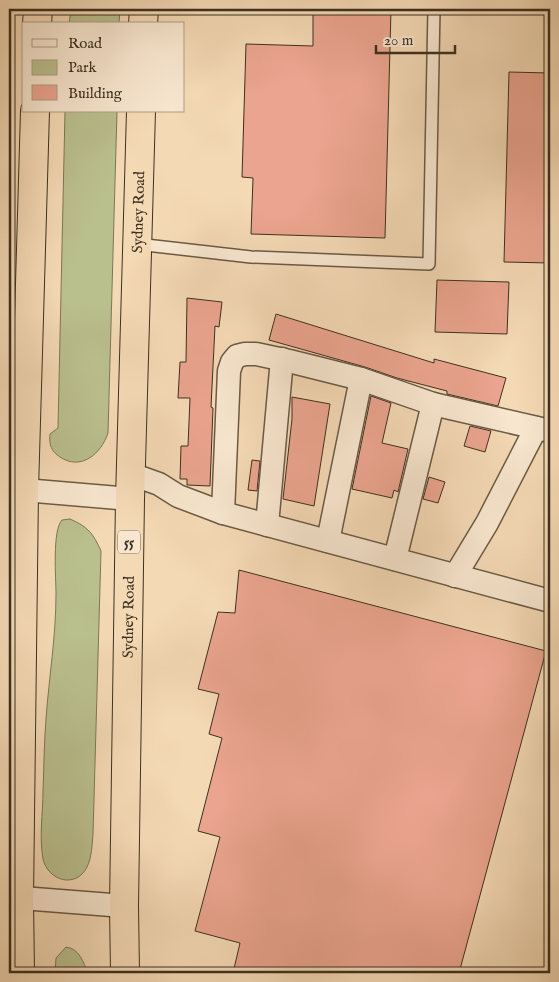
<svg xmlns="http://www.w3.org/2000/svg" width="559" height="982" font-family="'IM FELL English',serif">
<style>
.green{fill:#babf8e;stroke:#7c7857}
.building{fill:#eba48f;stroke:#3d3020}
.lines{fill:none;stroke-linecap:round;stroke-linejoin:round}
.lane-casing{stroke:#6b5a45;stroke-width:14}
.street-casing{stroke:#6b5a45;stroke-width:25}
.highway-casing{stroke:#3d3020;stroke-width:30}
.lane{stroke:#f8e6cf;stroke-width:11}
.street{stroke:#f8e6cf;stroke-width:22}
.highway{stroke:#f4d9b5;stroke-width:28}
.labels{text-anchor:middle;stroke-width:4;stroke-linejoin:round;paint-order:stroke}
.shield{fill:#f8e6cf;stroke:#756754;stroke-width:1}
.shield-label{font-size:14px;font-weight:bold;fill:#3d3020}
.street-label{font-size:15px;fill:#3d3020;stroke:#f8e6cf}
</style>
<rect width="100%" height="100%" fill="#f4d9b5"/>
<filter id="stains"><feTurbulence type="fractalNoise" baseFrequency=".004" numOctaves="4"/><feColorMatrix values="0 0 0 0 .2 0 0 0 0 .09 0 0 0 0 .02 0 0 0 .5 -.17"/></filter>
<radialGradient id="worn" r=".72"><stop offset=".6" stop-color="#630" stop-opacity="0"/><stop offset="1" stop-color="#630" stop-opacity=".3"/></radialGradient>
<g class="green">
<polygon points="71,9 120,9 119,24 69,24"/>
<path d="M65,111H117L108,433C101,454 81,471 60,457C51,451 49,445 50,434L58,428Z"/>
<path d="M70,519C88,527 93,533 101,551L93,834C92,844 92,857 87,867C76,889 48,881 43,859C39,837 43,813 43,791C44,767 44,743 46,719C49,677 56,636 56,594C56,578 52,531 62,520Z"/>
<path d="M66,947C80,949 83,962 88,973H55L56,958Z"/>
</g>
<g class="building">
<polygon points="313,9 391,9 385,238 251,234 253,178 242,177 246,44 313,46"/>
<polygon points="509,72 550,73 550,263 504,262"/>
<polygon points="437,280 509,282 507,334 435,332"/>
<polygon points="187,298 222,302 219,327 215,326 211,407 213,408 210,486 187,485 187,479 180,479 181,446 188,446 190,398 178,398 180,362 186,362"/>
<polygon points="276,314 434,363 434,359 506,378 498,406 447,394 447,391 397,378 365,367 269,340"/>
<polygon points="371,396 391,403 382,443 408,449 398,492 394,490 392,498 352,489"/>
<polygon points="292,397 330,404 314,506 283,499 292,419"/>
<polygon points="470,426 491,431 485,452 464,446"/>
<polygon points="252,460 260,461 257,491 248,490"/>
<polygon points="429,477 445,482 438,503 423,499"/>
<polygon points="239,570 546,651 459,973 233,973 240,943 195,931 220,837 198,831 222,738 209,734 219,694 198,689 218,612 235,613"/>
</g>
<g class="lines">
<defs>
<polyline id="lane" points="137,244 251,257 429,264 434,9"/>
<g id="street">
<polyline points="131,474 159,484 178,496 223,513 550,601"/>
<polyline points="9,487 24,490 130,499"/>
<polyline points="223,513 229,371 232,362 237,356 245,354 256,354 289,361 361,379 433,404 550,431"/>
<polyline points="267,525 282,359"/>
<polyline points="328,541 361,379"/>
<polyline points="395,559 433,404"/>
<polyline points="455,576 487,523 536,428"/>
<polyline points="9,897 124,906"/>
</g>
<g id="highway">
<polyline points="37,24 38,9"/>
<polyline points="143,24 144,9"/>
<polyline points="20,973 19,899 24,490 35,111"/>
<path id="s1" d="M125,973L124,906L130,499L141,111"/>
</g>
</defs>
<use href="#lane" class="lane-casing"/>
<use href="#street" class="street-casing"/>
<use href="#highway" class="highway-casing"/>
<use href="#lane" class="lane"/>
<use href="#street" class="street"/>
<use href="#highway" class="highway"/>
</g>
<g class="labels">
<rect class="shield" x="118" y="530.5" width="22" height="23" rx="4"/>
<g class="shield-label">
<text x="129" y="547">55</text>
</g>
<g class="street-label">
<text dy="5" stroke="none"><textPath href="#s1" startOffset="761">Sydney Road</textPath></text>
<text dy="5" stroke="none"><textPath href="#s1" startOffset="356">Sydney Road</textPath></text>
</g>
</g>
<rect width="559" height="982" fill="none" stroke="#f4d9b5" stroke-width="30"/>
<rect x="10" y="10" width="539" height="962" fill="none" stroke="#3d3020" stroke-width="2.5"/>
<rect x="15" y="15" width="529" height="952" fill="none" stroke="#3d3020"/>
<rect x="22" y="22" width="162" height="90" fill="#f8e6cf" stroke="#ad9d89"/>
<rect x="32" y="39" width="25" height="8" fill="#f8e6cf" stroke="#ad9d89"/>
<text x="68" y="48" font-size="15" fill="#3d3020">Road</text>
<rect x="32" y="60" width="25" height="15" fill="#babf8e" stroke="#ad9d89"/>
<text x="68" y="72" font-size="15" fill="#3d3020">Park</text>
<rect x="32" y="85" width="25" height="15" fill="#eba48f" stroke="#ad9d89"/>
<text x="68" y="98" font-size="15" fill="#3d3020">Building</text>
<path d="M376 45v8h79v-8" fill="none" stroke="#3d3020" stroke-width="2.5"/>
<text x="384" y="45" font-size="15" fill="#3d3020" stroke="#f8e6cf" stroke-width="4" paint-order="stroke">20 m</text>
<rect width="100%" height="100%" filter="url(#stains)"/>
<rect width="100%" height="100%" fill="url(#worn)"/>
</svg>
